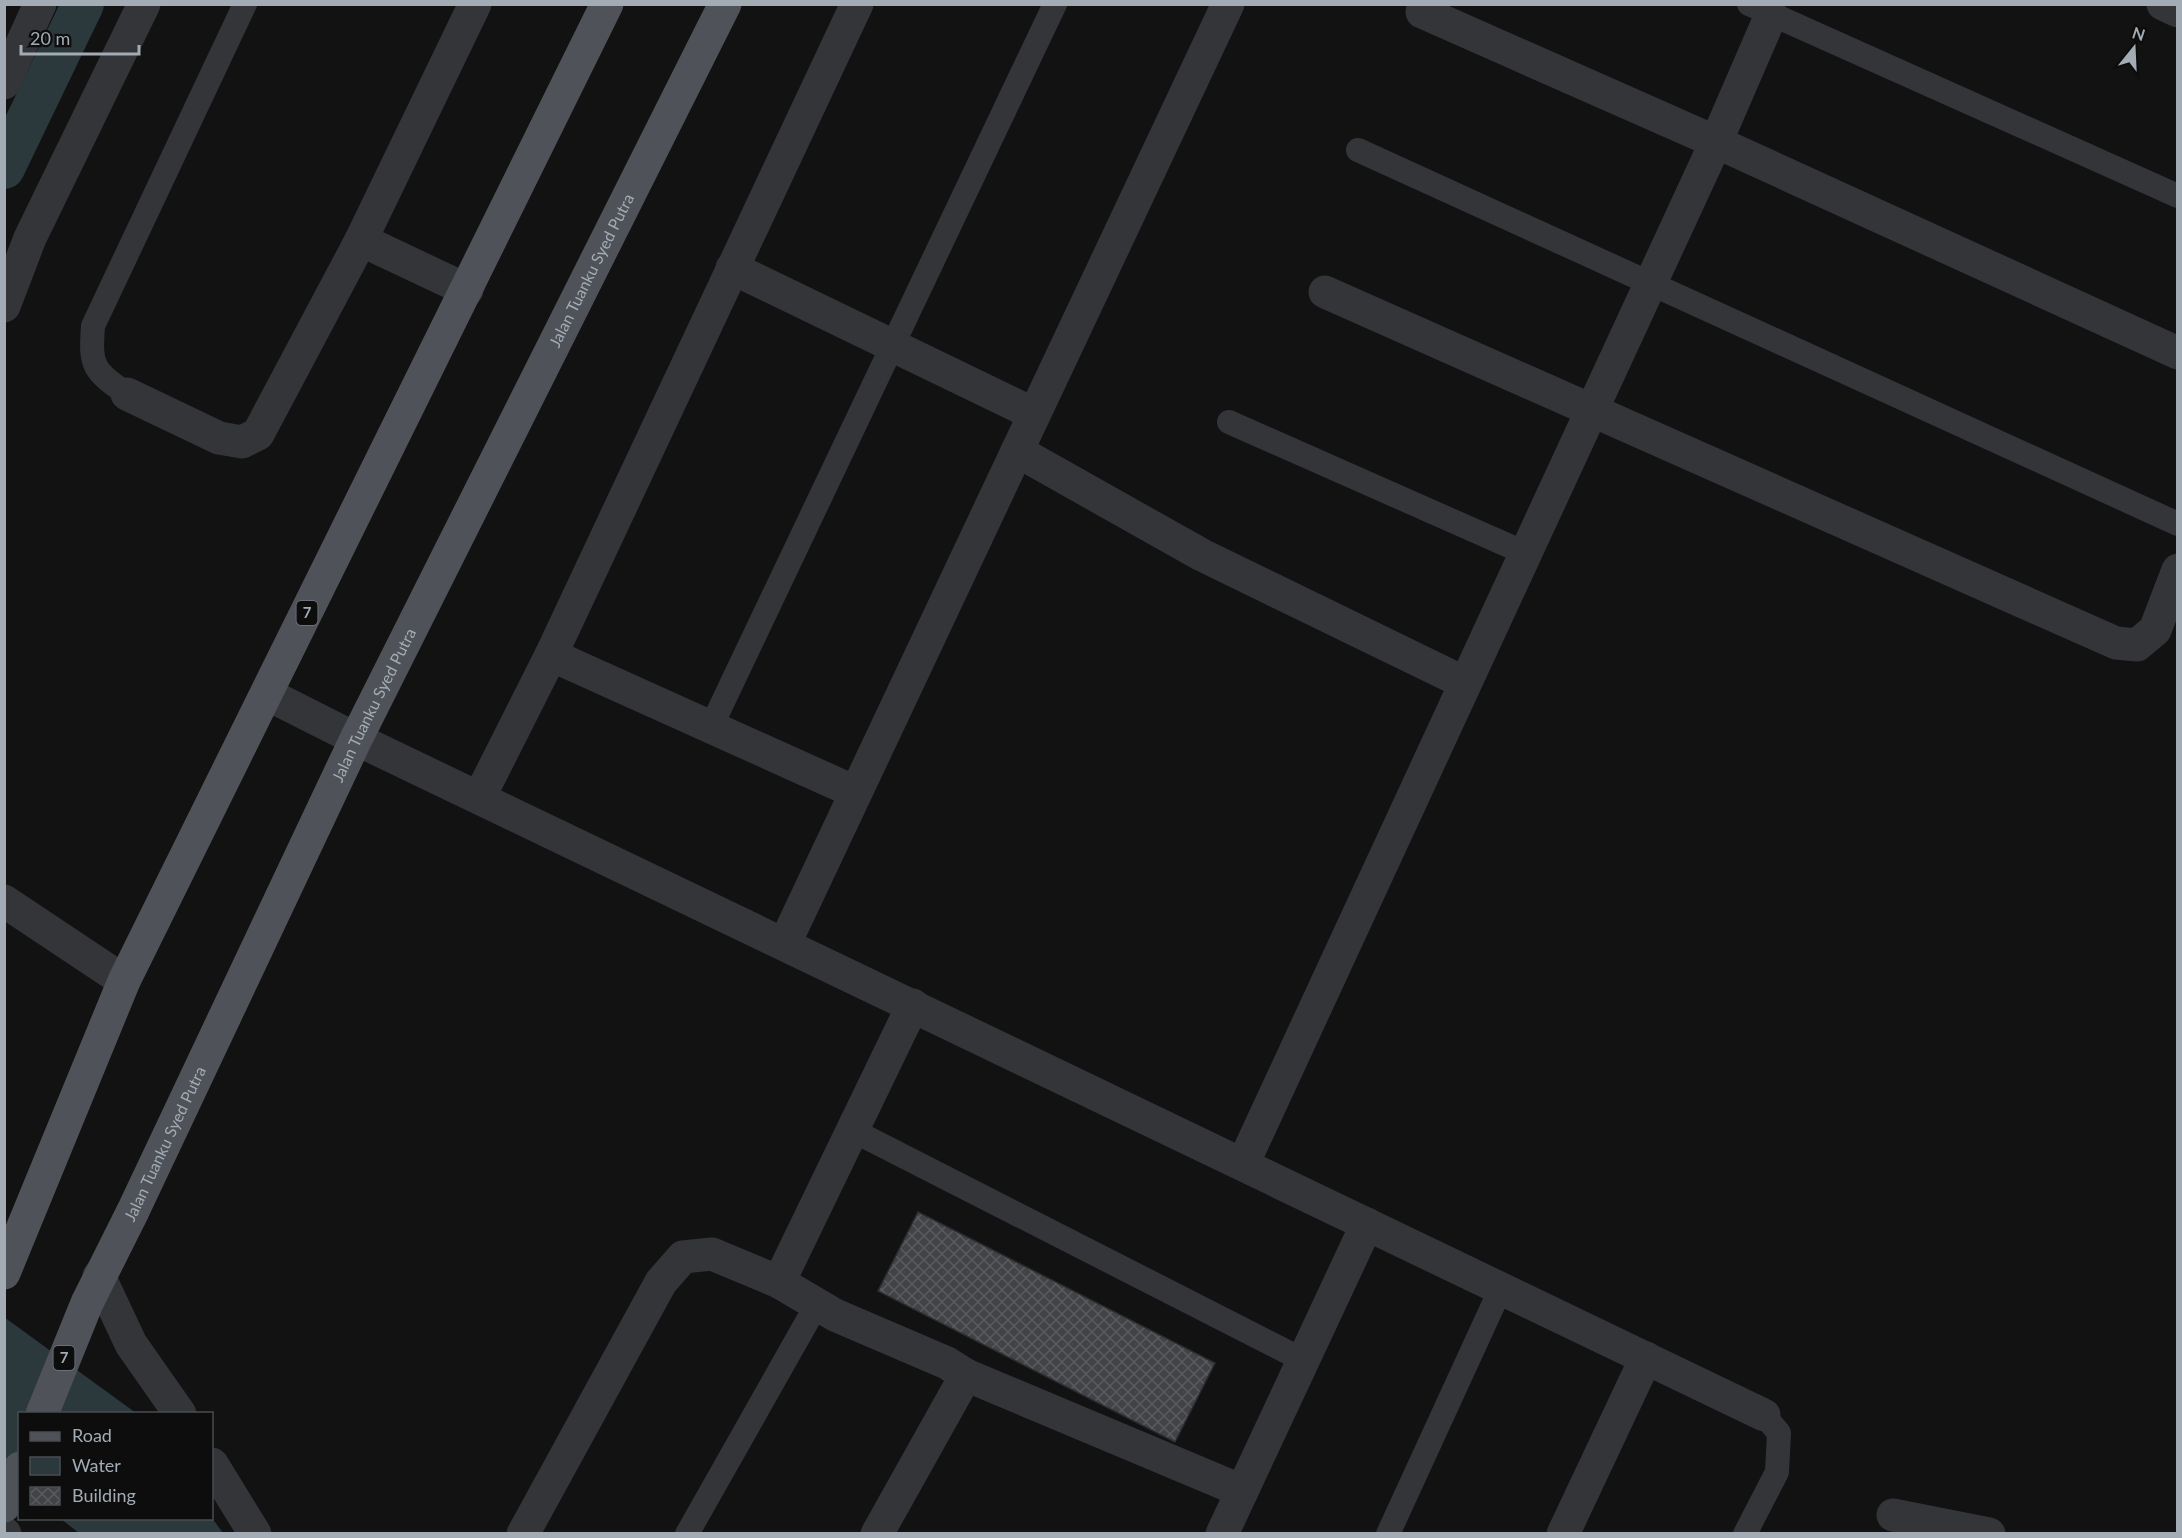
<svg xmlns="http://www.w3.org/2000/svg" width="2182" height="1538" font-family="Lato,sans-serif">
<style>
.water{fill:#2b383c}
.lines{fill:none;stroke-linecap:round;stroke-linejoin:round}
.canal{stroke:#2b383c;stroke-width:42}
.building{fill:url(#building-cross-hatch);stroke:#2c2d30;stroke-width:1.5}
.service{stroke:#333539;stroke-width:24}
.minor{stroke:#333539;stroke-width:33}
.primary{stroke:#4f5258;stroke-width:33}
.labels{text-anchor:middle;stroke-width:4.5;stroke-linejoin:round;paint-order:stroke}
.shield{fill:#0d0d0e;stroke:#767c82;stroke-width:1.5}
.shield-label{font-size:15px;font-weight:bold;fill:#a3acb4}
.street-label{font-size:16px;fill:#a3acb4;stroke:#0d0d0e}
</style>
<defs>
<pattern id="building-cross-hatch" width="8" height="8" patternUnits="userSpaceOnUse" patternTransform="scale(1.5)"><rect width="8" height="8" fill="#414347"/><path d="M0 0l8 8M0 8l8-8" fill="none" stroke="#595b5f"/></pattern>
</defs>
<rect width="100%" height="100%" fill="#121213"/>
<g class="water">
<polygon points="4,1317 136,1413 20,1414 19,1491 5,1482"/>
<polygon points="212,1518 223,1533 79,1533 61,1519"/>
</g>
<g class="lines">
<polyline class="canal" points="4,168 83,4"/>
</g>
<polygon class="building" points="918,1212 1215,1363 1175,1442 878,1291"/>
<g class="lines">
<g class="service">
<polyline points="1749,4 2178,196"/>
<polyline points="1358,150 2178,524"/>
<path d="M127,394C93,370 90,367 93,326L245,4"/>
<polyline points="1229,422 1525,553"/>
<polyline points="710,729 1055,4"/>
<polyline points="852,1130 1303,1360"/>
<polyline points="687,1534 817,1304"/>
<polyline points="1388,1534 1501,1288"/>
<polyline points="1745,1534 1777,1472 1779,1433 1764,1415"/>
</g>
<g class="minor">
<polyline points="2163,4 2178,11"/>
<polyline points="1422,12 1716,142 2178,353"/>
<polyline points="4,83 40,4"/>
<polyline points="361,240 467,290"/>
<polyline points="732,268 1034,414"/>
<polyline points="1325,292 2116,643 2137,645 2155,630 2178,570"/>
<polyline points="4,306 30,238 144,4"/>
<polyline points="127,394 219,438 242,442 258,434 361,240 475,4"/>
<polyline points="1017,451 1202,555 1465,683"/>
<polyline points="551,655 855,792"/>
<polyline points="267,694 356,739 1764,1415"/>
<polyline points="480,796 551,655 857,4"/>
<polyline points="4,901 124,981"/>
<polyline points="785,943 1228,4"/>
<polyline points="1243,1164 1716,142 1771,15"/>
<polyline points="99,1276 131,1344 180,1414"/>
<polyline points="779,1282 913,1005"/>
<polyline points="212,1464 255,1534"/>
<polyline points="1893,1515 1989,1534"/>
<polyline points="4,1533 5,1534"/>
<polyline points="523,1534 661,1282 683,1257 712,1254 779,1282 835,1315 947,1363 966,1375 1242,1491"/>
<polyline points="877,1534 966,1375"/>
<polyline points="1222,1534 1367,1224"/>
<polyline points="1563,1534 1646,1358"/>
</g>
<g class="primary">
<polyline points="4,1273 124,981 607,4"/>
<path id="s1" d="M42,1414L87,1303L133,1211L356,739L725,4"/>
<polyline points="4,1506 20,1468"/>
</g>
</g>
<g class="labels">
<g class="shield">
<rect x="296.5" y="601" width="21" height="24" rx="4.5"/>
<rect x="53.5" y="1346" width="21" height="24" rx="4.5"/>
</g>
<g class="shield-label">
<text x="307" y="618">7</text>
<text x="64" y="1363">7</text>
</g>
<g class="street-label">
<text dy="6" stroke="none"><textPath href="#s1" startOffset="1269">Jalan Tuanku Syed Putra</textPath></text>
<text dy="6" stroke="none"><textPath href="#s1" startOffset="783">Jalan Tuanku Syed Putra</textPath></text>
<text dy="6" stroke="none"><textPath href="#s1" startOffset="297">Jalan Tuanku Syed Putra</textPath></text>
</g>
</g>
<rect width="2182" height="1538" fill="none" stroke="#a3acb4" stroke-width="12"/>
<rect x="18" y="1412" width="195" height="108" fill="#0d0d0e" stroke="#494d50" stroke-width="1.5"/>
<rect x="30" y="1432" width="30" height="9" fill="#4f5258" stroke="#494d50" stroke-width="1.5"/>
<text x="72" y="1442" font-size="18" fill="#a3acb4">Road</text>
<rect x="30" y="1457" width="30" height="18" fill="#2b383c" stroke="#494d50" stroke-width="1.5"/>
<text x="72" y="1472" font-size="18" fill="#a3acb4">Water</text>
<rect x="30" y="1487" width="30" height="18" fill="url(#building-cross-hatch)" stroke="#494d50" stroke-width="1.5"/>
<text x="72" y="1502" font-size="18" fill="#a3acb4">Building</text>
<g transform="translate(2134 48) rotate(18)" stroke="#0d0d0e" stroke-width="4.5" paint-order="stroke">
<path d="M0-4.5L10 22L0 15L-10 22Z" fill="#a3acb4"/>
<text y="-9" font-size="16" font-weight="bold" text-anchor="middle" fill="#a3acb4">N</text>
</g>
<path d="M21 45v9h118v-9" fill="none" stroke="#a3acb4" stroke-width="3"/>
<text x="30" y="45" font-size="18" fill="#a3acb4" stroke="#0d0d0e" stroke-width="4.5" paint-order="stroke">20 m</text>
</svg>
